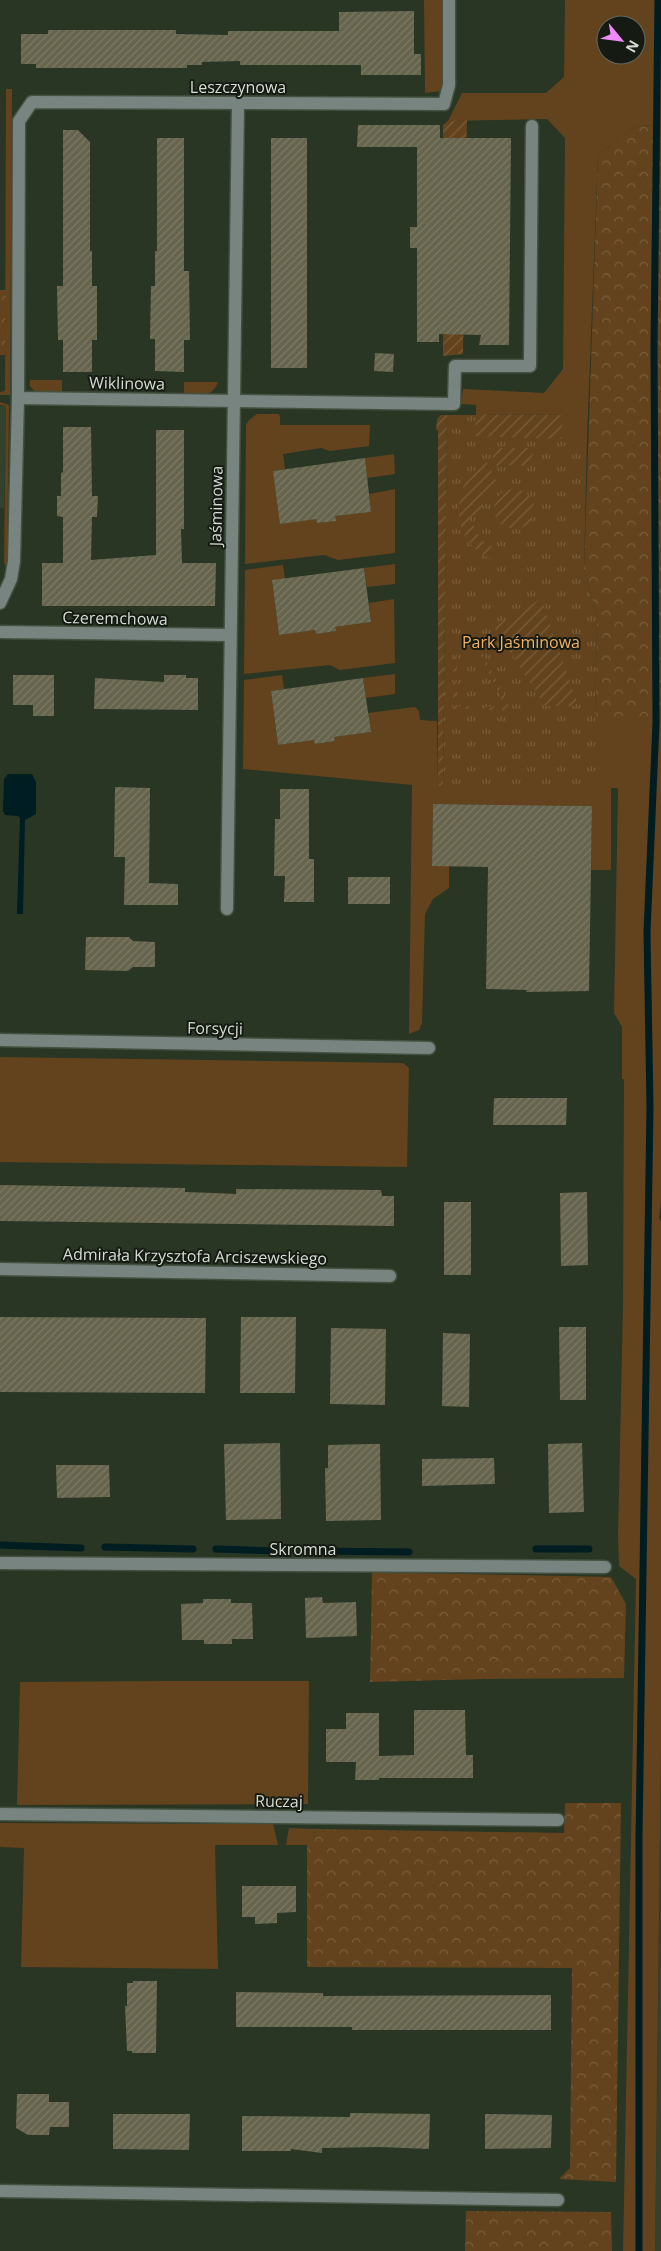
<svg xmlns="http://www.w3.org/2000/svg" width="661" height="2251" font-family="'Open Sans',sans-serif">
<style>
.built{fill:#32422c}
.grass{fill:#63431d;fill-rule:evenodd}
.forest{fill:url(#forest-crowns)}
.park{fill:url(#park-tufts)}
.garden{fill:url(#garden-furrows)}
.water{fill:#001d22}
.lines{fill:none;stroke-linecap:round;stroke-linejoin:round}
.stream{stroke:#001d22;stroke-width:7}
.building{fill:url(#building-hatch)}
.minor-casing{stroke:#455140;stroke-width:15}
.minor{stroke:#788480;stroke-width:12}
.labels{text-anchor:middle;stroke-width:4;stroke-linejoin:round;paint-order:stroke}
.street-label{font-size:16px;fill:#d5ddd2;stroke:#151b13}
.park-label{font-size:16px;fill:#f4b164;stroke:#151b13}
</style>
<defs>
<pattern id="forest-crowns" width="20" height="18" patternUnits="userSpaceOnUse" patternTransform="scale(1.25)"><rect width="20" height="18" fill="#63431d"/><path d="M2 6a3 3 0 1 1 6 0M12 15a3 3 0 1 1 6 0" fill="none" stroke="#785e3d"/></pattern>
<pattern id="park-tufts" width="24" height="20" patternUnits="userSpaceOnUse" patternTransform="scale(1.25)"><rect width="24" height="20" fill="#63431d"/><path d="M3 7l-1-3M5 7V3M7 7l1-3M15 17l-1-3M17 17v-4M19 17l1-3" fill="none" stroke="#785e3d"/></pattern>
<pattern id="garden-furrows" width="10" height="10" patternUnits="userSpaceOnUse" patternTransform="scale(1.25)"><rect width="10" height="10" fill="#63431d"/><path d="M-1 1l2-2M0 10L10 0M9 11l2-2" fill="none" stroke="#785e3d"/></pattern>
<pattern id="building-hatch" width="6" height="6" patternUnits="userSpaceOnUse" patternTransform="scale(1.25)"><rect width="6" height="6" fill="#66644d"/><path d="M-1 1l2-2M0 6l6-6M5 7l2-2" fill="none" stroke="#7b7a66"/></pattern>
</defs>
<rect width="100%" height="100%" fill="#293624"/>
<g class="built">
<polygon points="0,406 6,406 4,508 0,508"/>
<polygon points="661,1749 661,2251 655,2251 659,1943"/>
</g>
<g class="grass">
<polygon points="424,0 443,0 443,87 441,91 425,93"/>
<path d="M565,0H661V126L638,125L619,137L598,156L587,439H562V415L476,414V405L461,404L463,389L544,393L563,369L565,138L547,119L448,121L462,93H546L564,77ZM606,25H636V55H606Z"/>
<polygon points="6,89 12,89 10,395 0,395 0,392 5,391"/>
<polygon points="30,380 62,380 62,392 59,395 37,394 30,386"/>
<path d="M184,382H218C212,397 202,396 187,396L184,393Z"/>
<polygon points="0,402 9,405 7,565 4,564 6,406 0,405"/>
<polygon points="257,414 278,414 280,416 280,425 370,425 369,446 330,451 321,448 283,454 285,469 273,471 316,519 317,523 335,521 335,516 371,512 369,494 395,489 395,553 338,560 324,555 245,564 246,425 249,420"/>
<polygon points="394,454 395,474 367,478 365,458"/>
<polygon points="395,564 395,584 367,587 364,568"/>
<polygon points="283,565 285,579 272,581 279,635 315,630 316,634 335,631 335,627 371,622 369,603 394,599 395,663 340,670 330,665 244,674 245,570"/>
<polygon points="395,674 395,694 366,698 363,678"/>
<polygon points="282,675 284,689 271,691 278,745 314,740 315,744 335,741 334,737 370,732 368,713 415,707 419,711 420,720 437,721 438,786 451,787 595,719 661,718 661,1201 659,1218 661,1222 661,1749 655,2251 623,2251 636,1579 619,1566 618,1536 623,1307 624,1079 622,1079 622,1027 614,1013 618,788 611,788 611,870 591,870 592,806 433,804 432,865 449,866 449,888 433,899 425,914 422,1023 419,1030 409,1034 412,785 243,769 244,680"/>
<polygon points="0,1057 403,1063 409,1068 407,1167 0,1162"/>
<polygon points="163,1681 309,1681 308,1804 17,1805 20,1682"/>
<polygon points="0,1823 273,1824 278,1845 215,1845 218,1969 21,1967 24,1848 0,1847"/>
<polygon points="289,1828 315,1829 314,1845 286,1845"/>
</g>
<g class="forest">
<polygon points="638,125 661,126 661,718 600,720 595,719 597,618 584,569 598,156 619,137"/>
<polygon points="0,290 6,290 5,355 0,355"/>
<polygon points="372,1572 611,1577 626,1604 624,1678 483,1679 370,1682"/>
<polygon points="565,1803 621,1803 616,2182 559,2179 570,2168 572,1968 307,1967 307,1845 314,1844 315,1829 564,1833"/>
<polygon points="466,2211 611,2212 612,2251 465,2251"/>
</g>
<polygon class="park" points="447,415 562,415 562,438 587,439 584,569 597,618 595,719 600,720 599,787 443,787"/>
<g class="garden">
<polygon points="467,120 463,354 443,356 443,125 448,121"/>
<polygon points="476,414 562,415 562,439 475,436"/>
<polygon points="441,415 447,415 443,787 438,786 438,430 436,430 437,419"/>
<polygon points="489,448 535,448 528,468 518,464 497,467"/>
<path d="M487,462L497,483C485,491 482,501 482,515L470,516V519L481,540L496,549L490,559C482,554 474,549 469,542C450,517 458,475 487,462Z"/>
<circle cx="514" cy="509" r="20"/>
<polygon points="541,599 577,702 575,706 545,706 494,627"/>
<polygon points="475,638 511,710 484,710 485,707 505,706 474,642 469,645 468,642"/>
<polygon points="462,646 463,647 457,652 457,706 477,707 477,709 453,709 454,650"/>
</g>
<polygon class="water" points="8,774 32,774 36,782 36,814 25,820 23,914 17,914 20,818 18,816 5,815 3,811 4,779"/>
<g class="lines">
<g class="stream">
<polyline points="0,1545 81,1548"/>
<polyline points="105,1547 193,1549"/>
<polyline points="216,1549 279,1551"/>
<polyline points="536,1549 589,1549"/>
<polyline points="312,1551 409,1552"/>
<polyline points="639,2251 639,1837 650,1106 647,932 656,723 654,347 658,0"/>
</g>
</g>
<g class="building">
<polygon points="414,11 414,54 421,54 421,75 361,75 361,65 240,65 240,61 202,62 202,65 187,65 187,68 36,68 36,64 21,64 21,34 48,34 48,30 176,30 176,34 228,35 228,31 339,31 339,12"/>
<polygon points="358,125 440,125 440,138 511,138 509,345 479,345 481,335 439,334 439,342 417,342 417,248 410,248 410,227 417,227 417,147 357,147"/>
<polygon points="63,130 78,130 90,142 90,251 92,251 92,286 97,286 97,340 92,340 92,372 63,372 63,340 58,340 57,286 63,286"/>
<polygon points="157,138 184,138 184,271 189,271 190,340 184,340 184,372 155,371 155,339 150,339 151,286 155,286 155,251 157,251"/>
<rect x="271" y="138" width="36" height="230"/>
<polygon points="375,353 394,354 393,372 374,371"/>
<polygon points="63,427 91,427 92,496 98,496 97,517 92,517 91,560 156,555 156,430 184,430 184,529 181,529 182,563 216,563 215,606 42,606 42,563 63,563 63,517 57,516 57,496 61,496 61,473 63,472"/>
<polygon points="365,458 371,512 335,516 336,521 317,523 316,519 280,524 273,471"/>
<polygon points="364,568 371,622 335,627 336,631 316,634 315,630 279,635 272,580"/>
<polygon points="13,675 54,675 54,716 33,716 33,705 13,705"/>
<polygon points="164,675 186,675 186,678 198,678 198,710 94,709 95,678 164,682"/>
<polygon points="363,678 371,732 334,737 335,741 315,744 314,740 278,745 271,691"/>
<polygon points="115,787 150,788 149,883 178,884 178,905 124,905 125,857 114,857"/>
<polygon points="280,789 309,789 309,859 314,859 314,902 284,902 285,876 274,876 275,819 280,819"/>
<polygon points="433,804 592,806 589,991 526,992 527,990 486,989 488,867 432,866"/>
<rect x="348" y="877" width="42" height="27"/>
<polygon points="86,937 129,937 133,941 155,942 155,967 133,967 128,971 85,970"/>
<polygon points="494,1098 567,1098 566,1125 493,1125"/>
<polygon points="0,1185 185,1188 185,1192 214,1193 236,1194 236,1189 381,1190 382,1196 394,1196 394,1226 0,1221"/>
<polygon points="587,1192 588,1265 561,1266 560,1193"/>
<rect x="444" y="1202" width="27" height="73"/>
<polygon points="0,1317 206,1318 205,1393 0,1392"/>
<polygon points="241,1317 296,1317 295,1393 240,1393"/>
<polygon points="559,1327 586,1327 586,1400 560,1400"/>
<polygon points="331,1328 386,1329 385,1405 330,1404"/>
<polygon points="443,1333 470,1334 469,1407 442,1406"/>
<polygon points="280,1443 281,1519 226,1520 224,1444"/>
<polygon points="582,1443 584,1512 549,1513 548,1444"/>
<polygon points="369,1444 380,1444 381,1520 326,1521 325,1468 328,1468 328,1445"/>
<polygon points="494,1458 495,1484 422,1486 422,1459"/>
<polygon points="56,1465 109,1465 110,1497 57,1498"/>
<polygon points="322,1597 323,1603 356,1602 357,1636 306,1638 305,1598"/>
<polygon points="203,1599 231,1599 231,1603 252,1603 253,1639 232,1639 232,1644 204,1644 204,1640 182,1640 181,1604 203,1603"/>
<polygon points="414,1710 465,1710 466,1755 473,1755 473,1778 379,1778 379,1780 355,1780 356,1762 326,1762 326,1729 346,1729 346,1713 379,1713 379,1756 414,1755"/>
<polygon points="242,1886 296,1886 296,1912 277,1913 277,1923 255,1924 255,1917 242,1917"/>
<polygon points="133,1981 157,1981 156,2053 132,2053 132,2051 127,2051 125,2006 127,2006 127,1983 133,1983"/>
<polygon points="236,1992 323,1993 323,1996 551,1995 551,2030 352,2030 352,2027 236,2027"/>
<polygon points="17,2094 49,2094 49,2102 69,2102 69,2127 50,2127 49,2135 28,2135 16,2128"/>
<polygon points="350,2113 430,2114 429,2149 380,2147 322,2148 322,2153 291,2149 291,2151 242,2151 242,2116 350,2117"/>
<polygon points="113,2114 190,2114 189,2150 113,2149"/>
<polygon points="485,2114 552,2115 551,2148 485,2149"/>
</g>
<g class="lines">
<defs>
<g id="minor">
<polyline points="18,398 454,404 455,366 530,366 532,126"/>
<polyline points="0,603 11,579 14,561 18,398 19,121 32,102 444,104 449,85 449,0"/>
<polyline points="0,632 230,635"/>
<polyline points="227,909 238,104"/>
<polyline points="0,1040 429,1048"/>
<polyline points="0,1269 390,1276"/>
<polyline points="0,1563 605,1567"/>
<polyline points="0,1814 558,1820"/>
<polyline points="0,2191 558,2200"/>
</g>
</defs>
<use href="#minor" class="minor-casing"/>
<use href="#minor" class="minor"/>
</g>
<g class="labels">
<g class="street-label">
<text x="238" y="93">Leszczynowa</text>
<text transform="translate(127 383) rotate(1)" y="6">Wiklinowa</text>
<text transform="translate(216 506) rotate(-89)" y="6">Jaśminowa</text>
<text transform="translate(115 618) rotate(1)" y="6">Czeremchowa</text>
<text transform="translate(215 1028) rotate(1)" y="6">Forsycji</text>
<text transform="translate(195 1256) rotate(1)" y="6">Admirała Krzysztofa Arciszewskiego</text>
<text x="303" y="1555">Skromna</text>
<text transform="translate(279 1801) rotate(1)" y="6">Ruczaj</text>
</g>
<g class="park-label">
<text x="521" y="648">Park Jaśminowa</text>
</g>
</g>
<g transform="translate(621 40) rotate(119)"><circle r="24" fill="#151b13" stroke="#62695f"/>
<path d="M0-4L9 19L0 12L-9 19Z" fill="#ee8bf8"/>
<text y="-8" font-size="14" font-weight="bold" text-anchor="middle" fill="#d5ddd2">N</text>
</g>
</svg>
